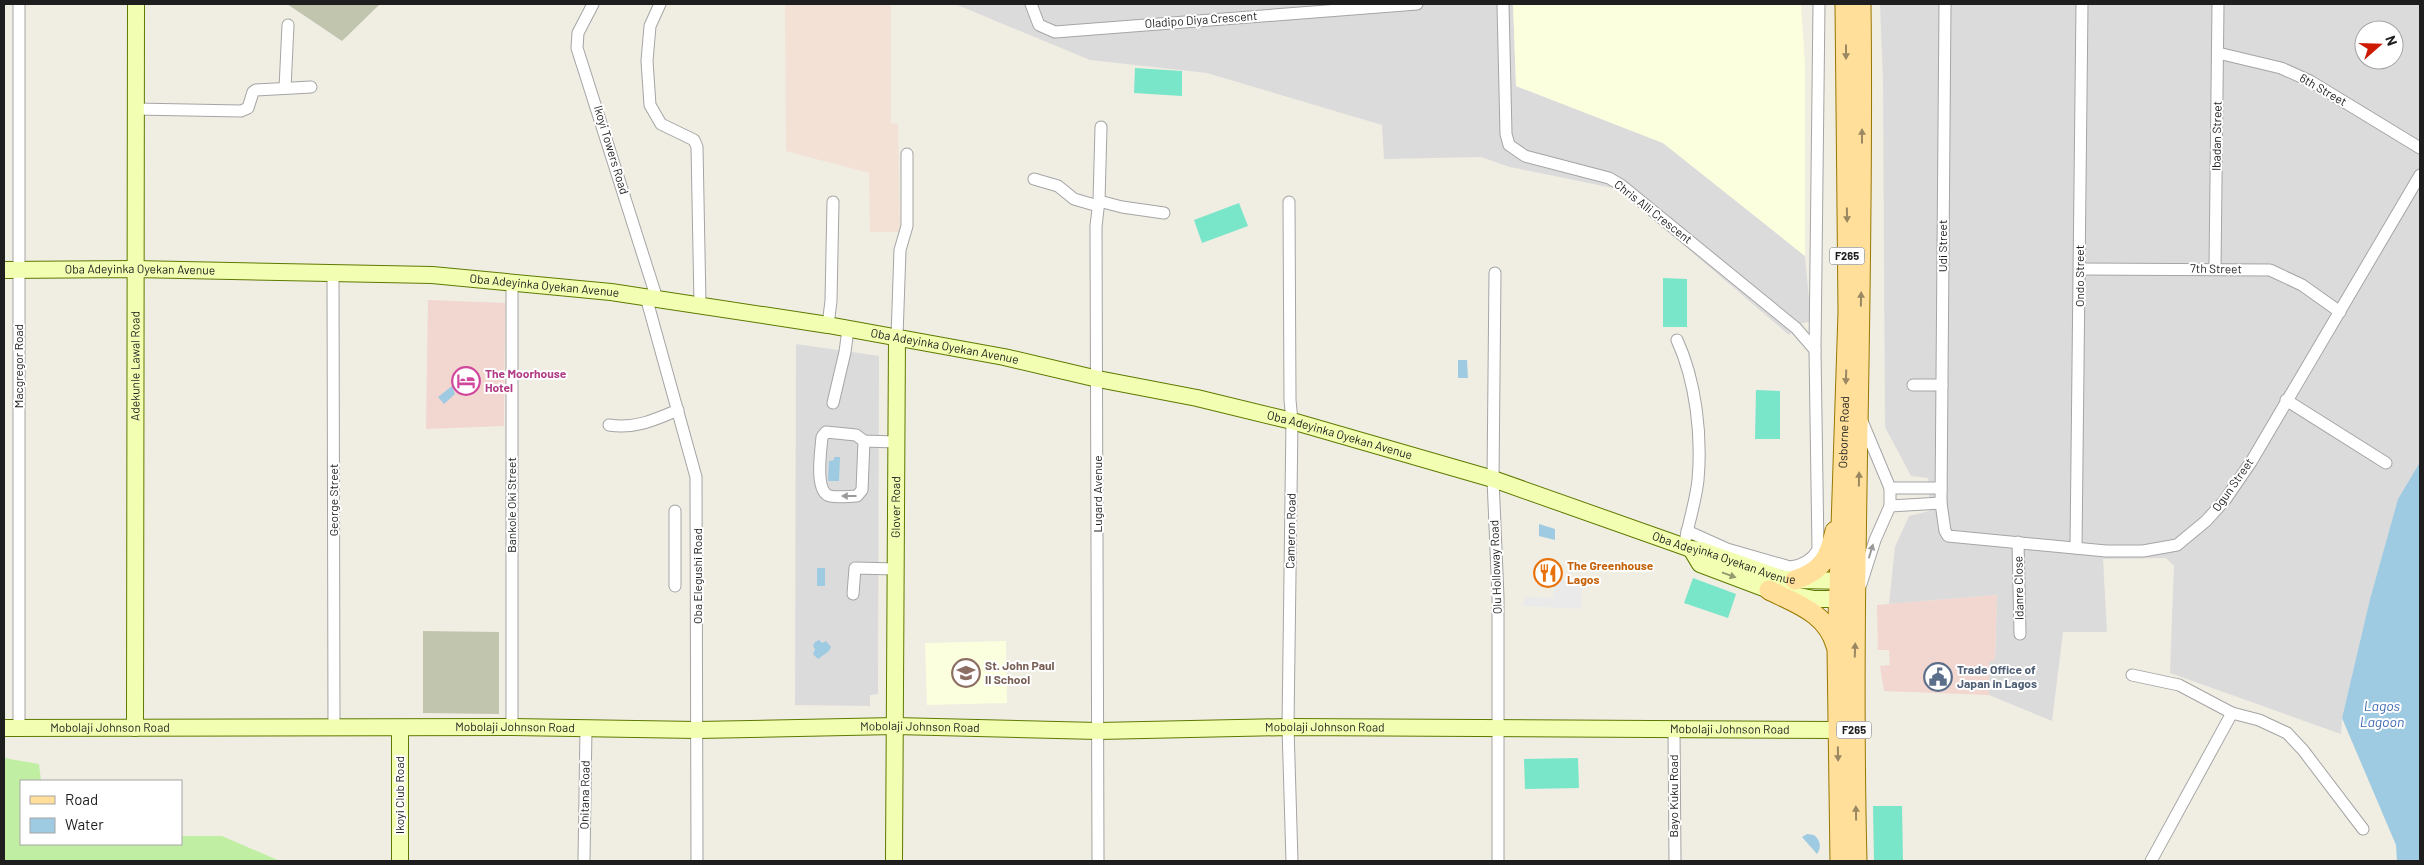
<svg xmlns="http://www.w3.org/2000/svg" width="2424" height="865" font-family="Barlow,sans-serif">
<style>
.residential{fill:#dcdbdb;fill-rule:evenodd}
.commercial{fill:#f2d6d0}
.education{fill:#fbffdd}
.military{fill:#f3e1d5}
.construction{fill:#c2c5ae}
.grass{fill:#c0efa4}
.pitch{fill:#7ae6c9}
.parking{fill:#eaeaea}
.water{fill:#9fcbe2}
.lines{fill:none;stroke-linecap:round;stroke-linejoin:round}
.street-casing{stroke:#a5a5a5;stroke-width:13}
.secondary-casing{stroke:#5e7a00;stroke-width:18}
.primary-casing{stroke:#987800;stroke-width:21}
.street{stroke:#fff;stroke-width:11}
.secondary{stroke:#f2ffb2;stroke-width:16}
.primary{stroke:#ffdf99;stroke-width:19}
.oneway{fill:#9a8862}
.oneway2{fill:#9a9a9a}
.oneway3{fill:#939a6f}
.labels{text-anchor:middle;stroke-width:4;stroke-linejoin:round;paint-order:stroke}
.shield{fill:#fff;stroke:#626262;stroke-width:1}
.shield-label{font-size:11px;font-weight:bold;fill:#1e1e1e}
.street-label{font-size:12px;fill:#1e1e1e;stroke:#fff}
.hotel-label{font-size:12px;font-weight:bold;fill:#b23c85;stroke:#fff;text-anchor:start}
.food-label{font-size:12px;font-weight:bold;fill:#c56008;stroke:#fff;text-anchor:start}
.education-label{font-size:12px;font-weight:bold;fill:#785e54;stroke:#fff;text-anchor:start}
.service-label{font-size:12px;font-weight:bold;fill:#4e5e75;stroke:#fff;text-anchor:start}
.water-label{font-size:14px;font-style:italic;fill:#426eb6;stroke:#fff}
</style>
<rect width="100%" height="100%" fill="#f0ede3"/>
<g class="residential">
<polygon points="955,4 1513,4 1516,86 1663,143 1805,256 1811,321 1800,324 1789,335 1618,189 1510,167 1481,157 1384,159 1382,125 1207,73 1090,60"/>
<path d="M1880,4H2420V462L2398,499L2370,599L2342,718L2341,734L2170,673L2174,566L2166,558L2103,559L2107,632H2063L2052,721L1989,695V661L1995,660L1997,595L1889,604L1895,547L1909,516L1929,511V488L1928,478L1911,476L1885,427L1883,81ZM2364,30H2394V60H2364Z"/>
<polygon points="796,344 879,356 878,694 870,695 870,706 795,705"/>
</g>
<g class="commercial">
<polygon points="428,300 505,303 504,426 426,429"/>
<polygon points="1997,595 1995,660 1989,661 1989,695 1884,691 1880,666 1890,665 1889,650 1878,650 1877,605"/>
</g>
<g class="education">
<polygon points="1513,4 1801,4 1805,65 1805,256 1663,143 1516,86"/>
<polygon points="1006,641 1007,703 927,705 925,643"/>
</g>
<polygon class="military" points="785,4 891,4 891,123 898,124 900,232 870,232 869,173 786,151"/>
<g class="construction">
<polygon points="287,4 380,4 342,41"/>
<polygon points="423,631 499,632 499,714 423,713"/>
</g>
<polygon class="grass" points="4,758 39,764 41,781 21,781 21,844 181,844 181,836 222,836 280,861 4,861"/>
<g class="pitch">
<polygon points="1135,68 1182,71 1182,96 1134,93"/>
<polygon points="1239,203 1248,226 1202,243 1194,220"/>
<polygon points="1663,278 1687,279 1687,327 1663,327"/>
<polygon points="1756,390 1780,391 1780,439 1755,439"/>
<polygon points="1693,578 1736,594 1728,618 1684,603"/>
<polygon points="1578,758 1579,788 1525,789 1524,759"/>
<polygon points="1873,806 1902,806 1903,861 1874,861"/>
</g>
<polygon class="parking" points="1555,579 1582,582 1582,609 1523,606 1524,597 1553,598"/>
<g class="water">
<polygon points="1458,360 1467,360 1468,378 1458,378"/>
<polygon points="452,386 455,394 444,404 438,397"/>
<polygon points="834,457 840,457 839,481 828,481 829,461 834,460"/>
<polygon points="2420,462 2420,861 2397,861 2396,845 2342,718 2370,599 2398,499"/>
<polygon points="1539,524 1555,529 1555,540 1539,536"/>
<rect x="817" y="568" width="8" height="18"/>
<polygon points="819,640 822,643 826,641 831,647 829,651 818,659 813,654 815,649 813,646 815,642"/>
<path d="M1807,834L1814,835C1820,840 1822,847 1817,854L1802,837Z"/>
</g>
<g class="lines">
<defs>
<g id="street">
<polyline points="19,4 19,728"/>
<polyline points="593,4 578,33 577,48 657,299"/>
<polyline points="660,4 650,26 647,61 650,105 661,124 694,140 697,147 700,304"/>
<polyline points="1031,4 1039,25 1055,32 1417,4"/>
<polyline points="1503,4 1506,134 1509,145 1525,156 1609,178 1621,185 1796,328 1815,350"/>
<polyline points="1945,4 1941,503 1945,531 1948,536 2106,551 2143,551 2177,545 2206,521 2225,500 2251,462 2420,175"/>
<polyline points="2218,53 2281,68 2310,81 2420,148"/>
<polyline points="285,88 288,25"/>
<polyline points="135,109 241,111 248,108 253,92 256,90 311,87"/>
<polyline points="1034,179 1058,186 1074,199 1098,206"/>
<polyline points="1099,201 1122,207 1164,213"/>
<polyline points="1289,202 1290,400 1292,421 1288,727 1292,861"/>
<polyline points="2080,269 2270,270 2302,285 2340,312"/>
<polyline points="2215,269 2218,4"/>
<polyline points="333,273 334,727"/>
<polyline points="1495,273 1493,479 1498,597 1498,861"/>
<polyline points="512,284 512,727"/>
<polyline points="646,297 696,477 697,861"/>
<polyline points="828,325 831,301 833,202"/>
<polyline points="897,337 900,250 907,226 907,154"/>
<path d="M1677,340C1696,381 1702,436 1698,480C1696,499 1690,518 1686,537"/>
<polyline points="1913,385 1942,385"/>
<polyline points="2286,400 2386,463"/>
<polyline points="833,403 845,352 848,329"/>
<path d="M609,425C635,429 655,420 678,410"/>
<path d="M864,441L862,490L857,496C849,496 838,498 830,496C814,492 821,450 822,437L826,432L856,435L864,441L896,442"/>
<polyline points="1890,488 1941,488"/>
<polyline points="1890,506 1941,503"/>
<polyline points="675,511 675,586"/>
<path d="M1687,531L1727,549L1790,567C1802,566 1811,561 1818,550L1815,350L1819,4"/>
<polyline points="2018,542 2020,634"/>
<polyline points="2076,548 2082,4"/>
<polyline points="1861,584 1875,540 1890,506 1890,488 1862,421"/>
<polyline points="853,594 855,568 896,569"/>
<polyline points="2132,675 2179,685 2232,713 2151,861"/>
<polyline points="2232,713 2259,720 2287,733 2303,750 2363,829"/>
<polyline points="1674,730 1675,861"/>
<polyline points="584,861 586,728"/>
<polyline points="1098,861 1096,226 1099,201 1101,127"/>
</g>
<g id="secondary">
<path id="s1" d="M4,270L134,269L432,275L611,292L828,325L1004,357L1098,379L1197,398L1292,421L1493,479L1691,549L1701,550L1780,578L1795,580L1852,581"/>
<polyline points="1691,549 1700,564 1769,590 1814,599 1849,599"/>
<path id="s2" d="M4,728L512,727L697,730L895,726L1098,731L1288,727L1837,730"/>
<path id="s3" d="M135,728L136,4"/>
<polyline points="400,861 400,728"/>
<path id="s4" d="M894,861L897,337"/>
</g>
<g id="primary">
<path d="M1795,580C1822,571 1829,558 1835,531"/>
<path d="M1769,590C1797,604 1827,613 1836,646"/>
<path id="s5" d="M1840,861L1837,649L1848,312L1845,4"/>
<path d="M1857,861C1850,576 1865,290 1861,4"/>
</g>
</defs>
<use href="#street" class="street-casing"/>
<use href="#secondary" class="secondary-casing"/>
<use href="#primary" class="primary-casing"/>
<use href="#street" class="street"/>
<use href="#secondary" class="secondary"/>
<use href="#primary" class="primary"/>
</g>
<defs><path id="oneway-solid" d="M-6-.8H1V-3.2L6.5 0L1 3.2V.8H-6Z" transform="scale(1.25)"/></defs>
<g class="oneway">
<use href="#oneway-solid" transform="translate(1846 52) rotate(90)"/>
<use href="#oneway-solid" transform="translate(1862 136) rotate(-90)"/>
<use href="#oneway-solid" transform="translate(1847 215) rotate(89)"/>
<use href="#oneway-solid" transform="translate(1861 299) rotate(-89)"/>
<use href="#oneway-solid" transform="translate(1846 377) rotate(92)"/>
<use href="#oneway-solid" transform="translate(1859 479) rotate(-89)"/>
<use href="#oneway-solid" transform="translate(1855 650) rotate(-88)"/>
<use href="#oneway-solid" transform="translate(1838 754) rotate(89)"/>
<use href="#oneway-solid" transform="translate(1856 813) rotate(-91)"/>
</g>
<g class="oneway2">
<use href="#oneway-solid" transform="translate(849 496) rotate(180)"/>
<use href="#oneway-solid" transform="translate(1871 551) rotate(-73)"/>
</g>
<use class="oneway3" href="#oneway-solid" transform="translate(1729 575) rotate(20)"/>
<defs>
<symbol id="hotel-ring" viewBox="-11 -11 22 22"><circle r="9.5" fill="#fff" stroke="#d1479c" stroke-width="1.5"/><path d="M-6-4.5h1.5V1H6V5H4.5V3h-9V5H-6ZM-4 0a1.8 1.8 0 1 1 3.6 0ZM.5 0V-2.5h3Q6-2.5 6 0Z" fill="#d1479c"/></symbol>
<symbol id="restaurant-ring" viewBox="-11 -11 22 22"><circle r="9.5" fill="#fff" stroke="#e8710a" stroke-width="1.5"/><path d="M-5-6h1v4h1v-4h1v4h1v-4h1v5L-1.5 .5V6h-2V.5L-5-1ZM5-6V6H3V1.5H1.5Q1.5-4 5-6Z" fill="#e8710a"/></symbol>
<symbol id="school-ring" viewBox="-11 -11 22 22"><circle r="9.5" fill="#fff" stroke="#8d6e63" stroke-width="1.5"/><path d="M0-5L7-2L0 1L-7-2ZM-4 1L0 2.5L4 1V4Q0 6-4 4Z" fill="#8d6e63"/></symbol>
<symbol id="civic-ring" viewBox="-11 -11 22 22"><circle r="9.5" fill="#fff" stroke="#5c6f8a" stroke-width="1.5"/><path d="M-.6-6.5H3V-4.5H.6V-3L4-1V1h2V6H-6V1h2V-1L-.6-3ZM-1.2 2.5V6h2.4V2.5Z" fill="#5c6f8a"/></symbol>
</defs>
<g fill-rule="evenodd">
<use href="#hotel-ring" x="450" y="365" width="32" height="32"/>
<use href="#restaurant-ring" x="1532" y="557" width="32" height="32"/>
<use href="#school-ring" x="950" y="657" width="32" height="32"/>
<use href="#civic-ring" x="1922" y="661" width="32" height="32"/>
</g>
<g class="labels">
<g class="shield">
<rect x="1829.5" y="247.5" width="35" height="17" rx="4"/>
<rect x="1836.5" y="721.5" width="35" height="17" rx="4"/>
</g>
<g class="shield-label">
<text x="1847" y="260">F265</text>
<text x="1854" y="734">F265</text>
</g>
<g class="street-label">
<text transform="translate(1201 20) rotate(-4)" y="4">Oladipo Diya Crescent</text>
<text transform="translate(2323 90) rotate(30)" y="4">6th Street</text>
<text transform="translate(2217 136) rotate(-89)" y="4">Ibadan Street</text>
<text transform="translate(611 150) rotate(73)" y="4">Ikoyi Towers Road</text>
<text transform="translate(1653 212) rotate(38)" y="4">Chris Alli Crescent</text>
<text transform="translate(1943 246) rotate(-90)" y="4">Udi Street</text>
<text transform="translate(2216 269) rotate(1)" y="4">7th Street</text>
<text dy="4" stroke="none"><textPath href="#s1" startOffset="136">Oba Adeyinka Oyekan Avenue</textPath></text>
<text transform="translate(2080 276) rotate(-90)" y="4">Ondo Street</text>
<text dy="4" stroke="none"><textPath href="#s1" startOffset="541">Oba Adeyinka Oyekan Avenue</textPath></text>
<text dy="4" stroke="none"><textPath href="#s1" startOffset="946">Oba Adeyinka Oyekan Avenue</textPath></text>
<text transform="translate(19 366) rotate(-90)" y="4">Macgregor Road</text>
<text dy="4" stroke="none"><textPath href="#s3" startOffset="362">Adekunle Lawal Road</textPath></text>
<text dy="4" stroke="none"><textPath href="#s5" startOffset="429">Osborne Road</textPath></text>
<text dy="4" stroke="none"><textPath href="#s1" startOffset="1351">Oba Adeyinka Oyekan Avenue</textPath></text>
<text transform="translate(2233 485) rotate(-55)" y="4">Ogun Street</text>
<text transform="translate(1098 494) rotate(-90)" y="4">Lugard Avenue</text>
<text transform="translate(334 500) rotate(-90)" y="4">George Street</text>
<text transform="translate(512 505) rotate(-90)" y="4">Bankole Oki Street</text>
<text dy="4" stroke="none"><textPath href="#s4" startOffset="354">Glover Road</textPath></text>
<text transform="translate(1291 531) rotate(-89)" y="4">Cameron Road</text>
<text dy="4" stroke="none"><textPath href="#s1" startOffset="1755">Oba Adeyinka Oyekan Avenue</textPath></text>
<text transform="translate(1496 567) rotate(-92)" y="4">Olu Holloway Road</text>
<text transform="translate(698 576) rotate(-90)" y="4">Oba Elegushi Road</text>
<text transform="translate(2019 588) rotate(-91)" y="4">Idanre Close</text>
<text dy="4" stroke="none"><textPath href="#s2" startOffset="1321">Mobolaji Johnson Road</textPath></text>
<text dy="4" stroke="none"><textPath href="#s2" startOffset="106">Mobolaji Johnson Road</textPath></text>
<text dy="4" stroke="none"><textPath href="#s2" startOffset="511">Mobolaji Johnson Road</textPath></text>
<text dy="4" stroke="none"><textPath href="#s2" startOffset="916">Mobolaji Johnson Road</textPath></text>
<text dy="4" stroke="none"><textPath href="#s2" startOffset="1726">Mobolaji Johnson Road</textPath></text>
<text transform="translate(400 795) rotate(-90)" y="4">Ikoyi Club Road</text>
<text transform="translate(585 795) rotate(-89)" y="4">Onitana Road</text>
<text transform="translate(1674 796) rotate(-90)" y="4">Bayo Kuku Road</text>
</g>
<g class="hotel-label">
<text x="485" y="378">The Moorhouse<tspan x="485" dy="14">Hotel</tspan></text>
</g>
<g class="food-label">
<text x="1567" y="570">The Greenhouse<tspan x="1567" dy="14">Lagos</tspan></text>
</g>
<g class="education-label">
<text x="985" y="670">St. John Paul<tspan x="985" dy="14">II School</tspan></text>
</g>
<g class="service-label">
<text x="1957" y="674">Trade Office of<tspan x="1957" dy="14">Japan in Lagos</tspan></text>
</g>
<g class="water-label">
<text x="2382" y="711">Lagos<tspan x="2382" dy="16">Lagoon</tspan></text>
</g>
</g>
<rect width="2424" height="865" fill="none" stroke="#1e1e1e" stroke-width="10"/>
<rect x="20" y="780" width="162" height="65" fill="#ffffff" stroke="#a5a5a5"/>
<rect x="30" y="796" width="25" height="8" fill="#ffdf99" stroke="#a5a5a5"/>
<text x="65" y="805" font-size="15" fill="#1e1e1e">Road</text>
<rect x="30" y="818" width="25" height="15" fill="#9fcbe2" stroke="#a5a5a5"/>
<text x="65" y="830" font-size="15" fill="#1e1e1e">Water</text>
<g transform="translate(2379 45) rotate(70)"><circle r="24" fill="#ffffff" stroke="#a5a5a5"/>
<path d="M0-4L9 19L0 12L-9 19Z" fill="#cc1900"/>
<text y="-8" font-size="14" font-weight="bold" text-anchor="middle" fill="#1e1e1e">N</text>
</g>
</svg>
